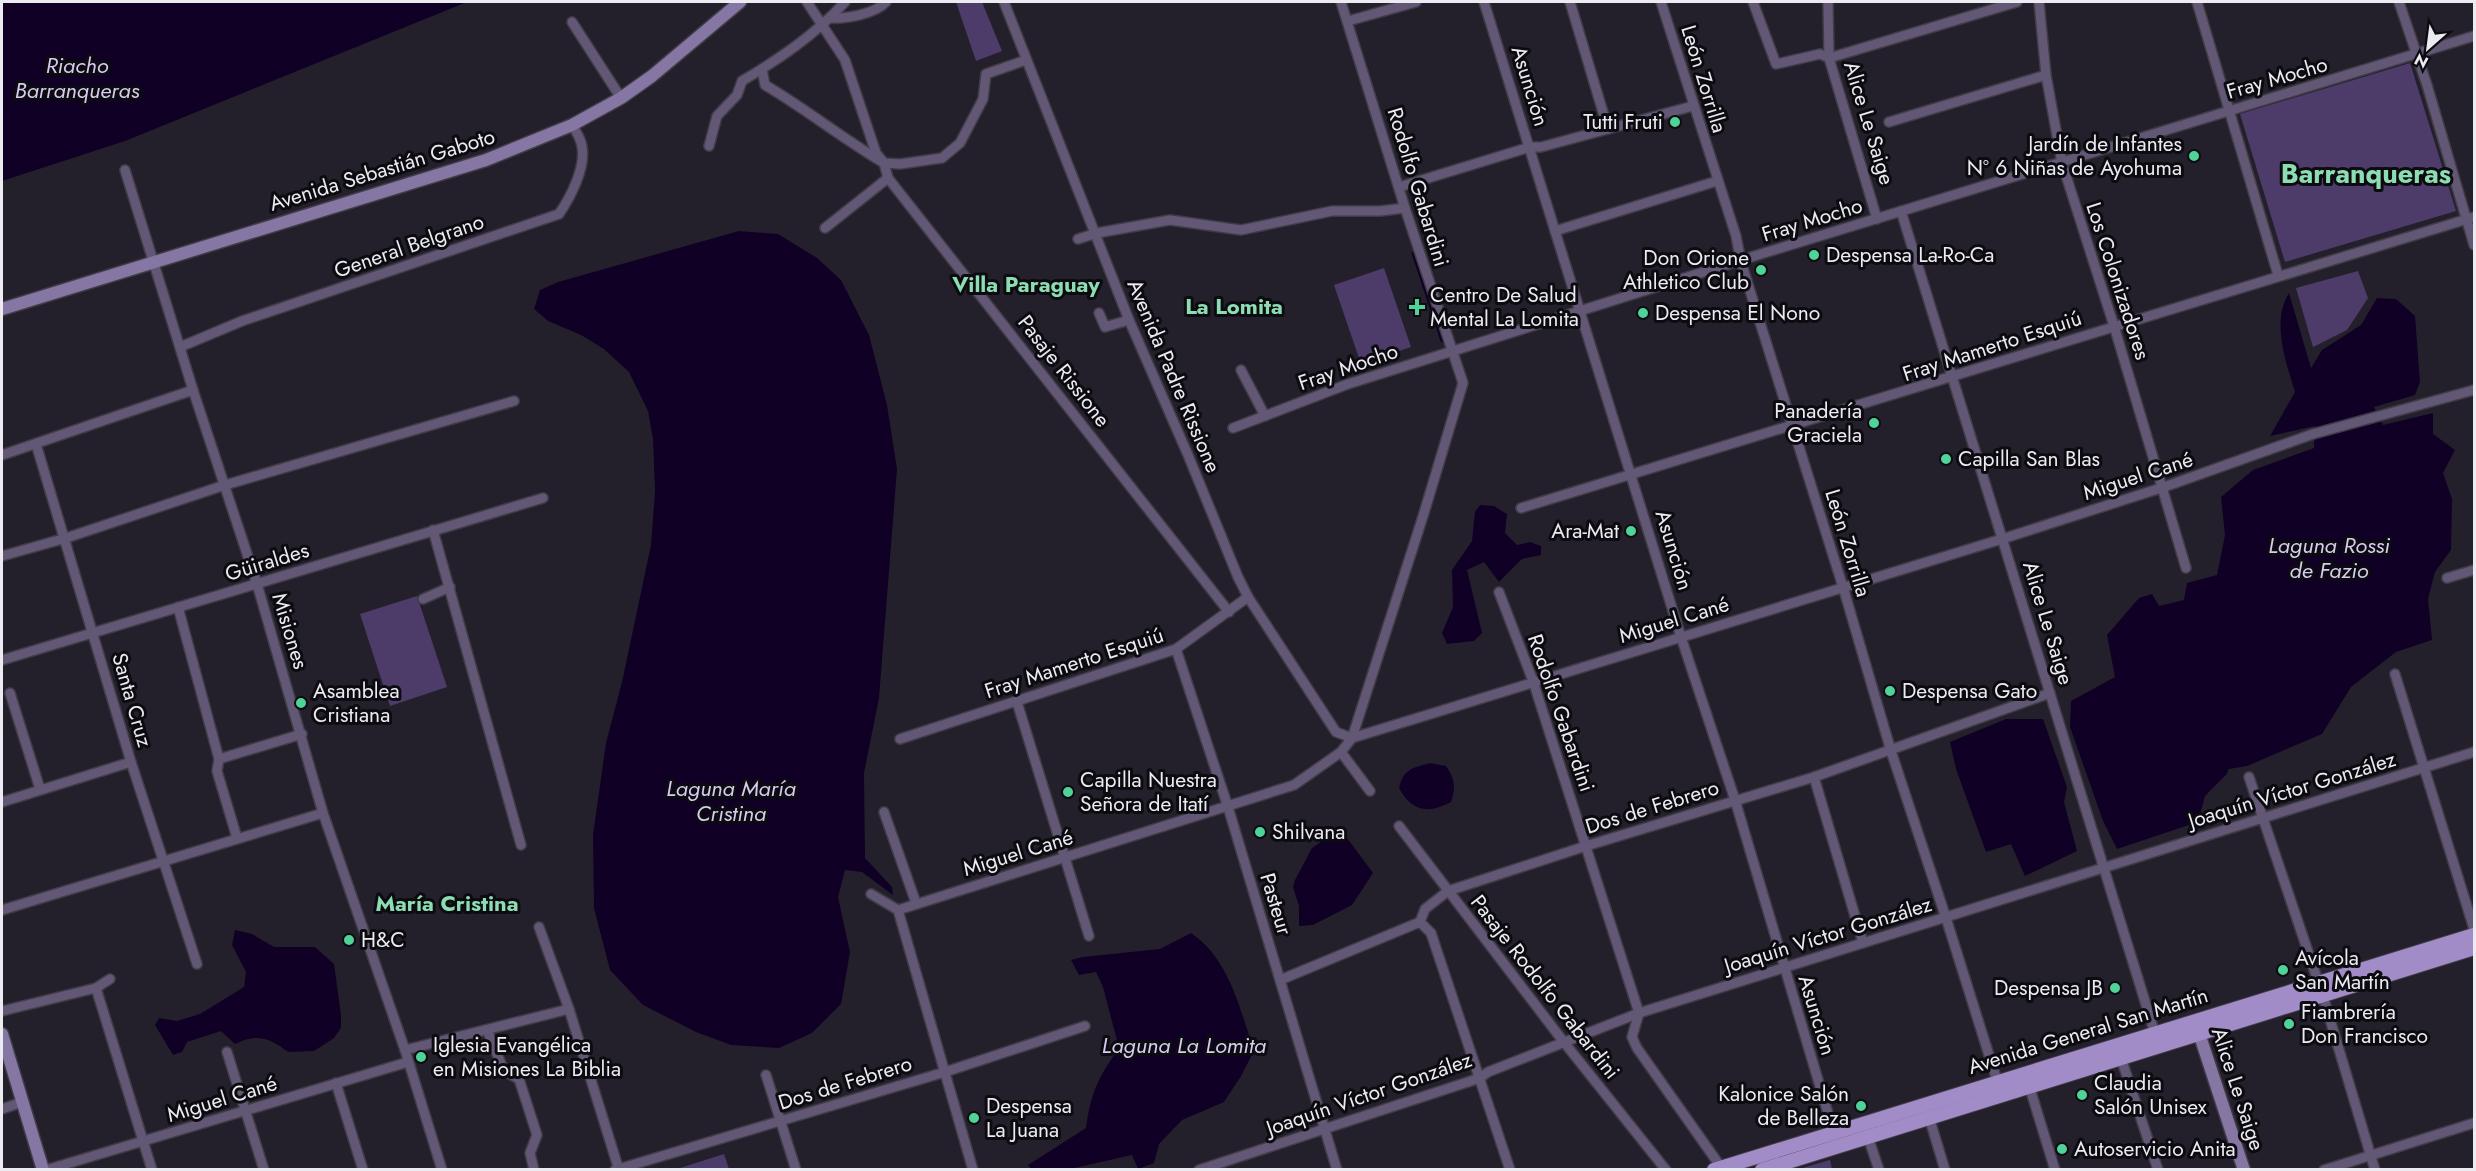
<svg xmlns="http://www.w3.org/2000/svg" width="2476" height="1171" font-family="Jost,sans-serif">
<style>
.park{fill:#4d3b69}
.water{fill:#100025}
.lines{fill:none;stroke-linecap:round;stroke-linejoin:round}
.stream{stroke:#100025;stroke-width:3}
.street-casing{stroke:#403c47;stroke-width:12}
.secondary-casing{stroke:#403c47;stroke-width:15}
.primary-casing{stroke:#403c47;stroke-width:16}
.street{stroke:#625875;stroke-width:9}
.secondary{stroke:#8676a4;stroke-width:12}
.primary{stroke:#a28cc8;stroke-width:14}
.poi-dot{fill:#50d398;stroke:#0c0b10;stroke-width:2}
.labels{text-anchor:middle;stroke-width:6;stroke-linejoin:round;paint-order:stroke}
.street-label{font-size:21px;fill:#edebf2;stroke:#0c0b10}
.poi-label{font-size:21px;fill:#edebf2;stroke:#0c0b10;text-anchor:start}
.water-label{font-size:22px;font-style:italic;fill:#d8cbf2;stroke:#0c0b10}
.neighbourhood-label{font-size:22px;font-weight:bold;fill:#8cddb3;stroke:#0c0b10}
.district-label{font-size:27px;font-weight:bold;fill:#8cddb3;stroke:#0c0b10}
</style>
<rect width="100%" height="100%" fill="#24202b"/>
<g class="park">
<polygon points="956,2 982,2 1002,51 976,61"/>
<polygon points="2410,63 2456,211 2285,262 2240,114"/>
<polygon points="1384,268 1411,347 1361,364 1334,285"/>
<polygon points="2358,271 2368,298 2347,330 2313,347 2296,288"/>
<polygon points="417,596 447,687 390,706 360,614"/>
<polygon points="724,1154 729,1169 677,1169"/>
<polygon points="1830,1160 1832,1169 1799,1169"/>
</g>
<g class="water">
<polygon points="2,2 467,2 125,141 2,181"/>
<polygon points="739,231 778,234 817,258 841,280 869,335 887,405 897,469 879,698 864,773 865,858 892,887 893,895 862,872 845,870 838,897 850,952 841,1004 812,1033 779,1048 731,1045 696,1032 643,1005 610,970 594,908 593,835 606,743 622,682 651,545 655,491 653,439 648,411 629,372 604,349 581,335 548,321 534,309 540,290 558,282"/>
<path d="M2289,293L2311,368L2322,350L2361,325L2377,298L2396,299L2415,316L2420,382L2415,395L2374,407L2383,425L2433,413V434L2455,450L2443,473L2452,499L2451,550L2435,572L2428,599L2432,640L2396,652L2351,687L2322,734L2247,766L2229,769L2226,775L2205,796L2198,822L2117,849L2103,821L2070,727L2071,701L2115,677L2107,635L2139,598L2152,594L2159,606L2184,600L2187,583L2217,575L2225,535L2221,497L2253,470L2314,448L2315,426L2270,436L2295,392C2286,363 2271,321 2289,293Z"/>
<polygon points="1480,505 1494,506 1507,514 1505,533 1517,545 1530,542 1541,546 1541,555 1522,559 1499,582 1484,562 1467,570 1482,633 1474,641 1447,644 1442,633 1453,607 1452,570 1472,541 1475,512"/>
<polygon points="2006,719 2043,719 2067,787 2064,802 2077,851 2025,876 2011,844 1986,852 1956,769 1950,742"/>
<path d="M1430,763L1446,766C1455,779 1456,787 1451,802C1428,814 1412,812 1399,788C1404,768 1413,768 1430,763Z"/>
<polygon points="1327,838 1347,838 1373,873 1352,905 1313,925 1299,926 1299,906 1293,887 1295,880 1312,848"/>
<path d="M235,930L252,934L274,947H315L334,964L341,1015V1028L334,1038L314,1051L288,1052C270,1038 257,1033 235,1044L221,1031L187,1042L182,1052L173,1055L155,1025L159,1018L177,1021L200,1014L244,987L246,972L232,945Z"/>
<path d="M1191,933C1229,958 1240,1009 1254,1051L1241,1076L1224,1102L1182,1120L1159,1144L1154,1163L1138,1169L1132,1155L1070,1169H1031L1028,1165L1086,1128C1091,1092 1098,1078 1119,1048L1103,987L1096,972L1079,975L1071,960L1083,957L1160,949Z"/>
</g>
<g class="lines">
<polyline class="stream" points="1413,253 1442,341"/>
<defs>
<g id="street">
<polyline points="807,2 845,60 876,153 884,163 900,164 942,158 960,143 983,99 986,74 1026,60"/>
<polyline points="1004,2 1129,320 1188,455 1238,577 1248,597 1336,732 1352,738 1424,513 1463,383 1405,208 1341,2"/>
<polyline points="1484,2 1681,637 1735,800 1835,1137"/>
<polyline points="1570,2 1608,129"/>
<polyline points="1661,2 1736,236 1741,262 1843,587 1891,751 1946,918 1999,1087"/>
<polyline points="1753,2 1776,64 1820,54 1829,58 2017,2"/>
<polyline points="1828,2 1829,58 1877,219"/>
<polyline points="2039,2 2046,75 2062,163 2114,326 2186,568"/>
<polyline points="2197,2 2278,275"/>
<polyline points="2399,2 2427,85 2474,245"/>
<path d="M830,18C846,19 875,14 886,2"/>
<polyline points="1348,21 1416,2"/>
<polyline points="572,22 621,98"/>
<path d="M762,69L765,85C806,109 843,139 884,163L888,178L1229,612"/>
<polyline points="1889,122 2046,75"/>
<path d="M709,146L717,116L737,95L742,81C779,59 815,35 845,2"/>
<polyline points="125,170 193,390 257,584 323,813 405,1050 442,1170"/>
<polyline points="1399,187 1530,147 1541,147 1693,106"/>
<polyline points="1901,211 2156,1037"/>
<polyline points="825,228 888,178"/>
<polyline points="1555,231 1717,181"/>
<polyline points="1078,239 1097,233 1170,220 1241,230 1332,211 1380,211 1405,208"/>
<polyline points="1099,313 1105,327 1129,320"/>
<path d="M180,347L242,321L559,214C570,198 586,168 582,147C581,138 576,132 572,125"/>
<polyline points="1241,370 1265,416"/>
<polyline points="1233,428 1348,384 1764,253 2474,36"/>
<polyline points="36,444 131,762 197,964"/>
<polyline points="2,455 193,390"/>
<path d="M1521,508C1839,413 2156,311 2474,217"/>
<polyline points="433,530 521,845"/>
<polyline points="2,556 66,538 225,485 514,401"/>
<polyline points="2447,578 2474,570"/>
<polyline points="1499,592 1533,681 1639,1013 1632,1037 1637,1048 1723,1170"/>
<polyline points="423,599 450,587"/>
<polyline points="178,607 219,759 217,771 237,838"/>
<polyline points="1176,649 1228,807 1337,1170"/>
<polyline points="2,660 543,498"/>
<polyline points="2395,674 2474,929"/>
<polyline points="10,693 40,789"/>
<polyline points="1017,702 1089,936"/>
<polyline points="900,739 1176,649 1248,597"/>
<polyline points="1341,752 1370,791"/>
<polyline points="219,759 302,734"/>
<polyline points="1814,777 1863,943"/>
<polyline points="2249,777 2323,996 2375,1170"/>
<polyline points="2,802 131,762"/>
<polyline points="884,812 916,903"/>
<polyline points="1399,826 1563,1041 1666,1170"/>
<polyline points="871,894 898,910 973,1170"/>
<polyline points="2,910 323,813"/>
<polyline points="898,910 1294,785 1341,752 1352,738 2002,539 2164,487 2313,434 2474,390"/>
<polyline points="1420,922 1431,933 1510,1170"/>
<polyline points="539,927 569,1009 619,1170"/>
<polyline points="1280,980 1420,922 1425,909 1448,891 1586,846 1814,777 2050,693"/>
<polyline points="96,988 152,1170"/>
<polyline points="2,1011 96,988 110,979"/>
<polyline points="487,1030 504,1071 519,1079 537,1135 530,1153 534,1170"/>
<polyline points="405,1050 569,1009"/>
<polyline points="227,1052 264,1170"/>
<polyline points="2120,1055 2158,1170"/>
<polyline points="766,1075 796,1170"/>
<polyline points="2028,1082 2055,1170"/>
<polyline points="336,1083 363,1170"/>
<polyline points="2,1109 22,1102"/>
<polyline points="1929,1117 1945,1170"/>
<polyline points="1867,1134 1879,1170"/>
<polyline points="46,1170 408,1062"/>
<polyline points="615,1170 945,1072 1085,1026"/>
<polyline points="1199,1170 1480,1078 1488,1072 1639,1013 2474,752"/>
<polyline points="2324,1170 2474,1123"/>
</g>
<g id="secondary">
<polyline points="2,309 486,160 572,125 621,98 652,76 740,2"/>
<polyline points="2197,1027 2244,1170"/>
<polyline points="2,1034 43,1170"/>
</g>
<g id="primary">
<polyline points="1714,1170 2474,935"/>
<polyline points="1762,1170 2474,948"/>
</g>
</defs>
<use href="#street" class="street-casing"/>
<use href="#secondary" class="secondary-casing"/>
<use href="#primary" class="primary-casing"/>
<use href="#street" class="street"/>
<use href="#secondary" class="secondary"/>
<use href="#primary" class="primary"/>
</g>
<g class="poi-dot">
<circle cx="1675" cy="122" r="6"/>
<circle cx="2194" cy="156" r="6"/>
<circle cx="1814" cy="255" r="6"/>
<circle cx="1761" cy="270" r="6"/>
<path d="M1414 298h6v6h6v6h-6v6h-6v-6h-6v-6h6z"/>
<circle cx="1643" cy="313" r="6"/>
<circle cx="1874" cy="423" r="6"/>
<circle cx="1946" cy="459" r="6"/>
<circle cx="1631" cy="531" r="6"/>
<circle cx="1890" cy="691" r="6"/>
<circle cx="301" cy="703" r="6"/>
<circle cx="1068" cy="792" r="6"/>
<circle cx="1260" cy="832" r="6"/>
<circle cx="349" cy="940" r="6"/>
<circle cx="2283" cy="970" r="6"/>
<circle cx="2115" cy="988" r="6"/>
<circle cx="2289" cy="1024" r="6"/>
<circle cx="421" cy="1057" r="6"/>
<circle cx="2082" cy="1095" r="6"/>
<circle cx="1861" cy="1106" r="6"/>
<circle cx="974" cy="1118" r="6"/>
<circle cx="2062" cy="1149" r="6"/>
</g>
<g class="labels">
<g class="street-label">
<text transform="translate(2277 78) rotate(-16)" y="7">Fray Mocho</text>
<text transform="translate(1704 79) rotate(73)" y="7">León Zorrilla</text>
<text transform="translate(1530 86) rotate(73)" y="7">Asunción</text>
<text transform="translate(1869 123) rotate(73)" y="7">Alice Le Saige</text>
<text transform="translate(382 170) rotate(-17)" y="7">Avenida Sebastián Gaboto</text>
<text transform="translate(1418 187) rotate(73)" y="7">Rodolfo Gabardini</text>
<text transform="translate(1812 220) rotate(-17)" y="7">Fray Mocho</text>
<text transform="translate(409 246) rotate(-19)" y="7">General Belgrano</text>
<text transform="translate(2118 281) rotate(72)" y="7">Los Colonizadores</text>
<text transform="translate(1992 346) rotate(-18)" y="7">Fray Mamerto Esquiú</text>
<text transform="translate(1348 367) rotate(-19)" y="7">Fray Mocho</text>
<text transform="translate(1064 371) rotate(52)" y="7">Pasaje Rissione</text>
<text transform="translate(1174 376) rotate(67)" y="7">Avenida Padre Rissione</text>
<text transform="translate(2138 476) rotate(-18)" y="7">Miguel Cané</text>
<text transform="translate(1848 543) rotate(73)" y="7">León Zorrilla</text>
<text transform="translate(1674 550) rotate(73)" y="7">Asunción</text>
<text transform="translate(267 562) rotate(-17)" y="7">Güiraldes</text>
<text transform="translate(1674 620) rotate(-17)" y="7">Miguel Cané</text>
<text transform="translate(2048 623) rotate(73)" y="7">Alice Le Saige</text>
<text transform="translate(290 631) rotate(73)" y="7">Misiones</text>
<text transform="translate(1074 663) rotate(-18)" y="7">Fray Mamerto Esquiú</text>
<text transform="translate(132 700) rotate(74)" y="7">Santa Cruz</text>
<text transform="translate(1561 713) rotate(71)" y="7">Rodolfo Gabardini</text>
<text transform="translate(2292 790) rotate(-17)" y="7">Joaquín Víctor González</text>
<text transform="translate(1652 807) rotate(-17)" y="7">Dos de Febrero</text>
<text transform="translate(1018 853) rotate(-17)" y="7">Miguel Cané</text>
<text transform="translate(1276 904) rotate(73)" y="7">Pasteur</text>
<text transform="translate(1828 935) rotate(-17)" y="7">Joaquín Víctor González</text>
<text transform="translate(1545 987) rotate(52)" y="7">Pasaje Rodolfo Gabardini</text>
<text transform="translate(1817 1015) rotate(73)" y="7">Asunción</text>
<text transform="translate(2088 1031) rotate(-17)" y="7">Avenida General San Martín</text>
<text transform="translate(845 1083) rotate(-17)" y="7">Dos de Febrero</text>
<text transform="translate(2238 1089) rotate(72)" y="7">Alice Le Saige</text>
<text transform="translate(1369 1094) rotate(-19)" y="7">Joaquín Víctor González</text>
<text transform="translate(222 1099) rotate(-17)" y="7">Miguel Cané</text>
</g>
<g class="poi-label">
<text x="1663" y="129" text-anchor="end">Tutti Fruti</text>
<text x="2182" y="151" text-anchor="end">Jardín de Infantes<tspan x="2182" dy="24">N° 6 Niñas de Ayohuma</tspan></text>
<text x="1826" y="262">Despensa La-Ro-Ca</text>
<text x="1749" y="265" text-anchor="end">Don Orione<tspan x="1749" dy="24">Athletico Club</tspan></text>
<text x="1430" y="302">Centro De Salud<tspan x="1430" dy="24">Mental La Lomita</tspan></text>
<text x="1655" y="320">Despensa El Nono</text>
<text x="1862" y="418" text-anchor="end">Panadería<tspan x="1862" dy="24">Graciela</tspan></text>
<text x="1958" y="466">Capilla San Blas</text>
<text x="1619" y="538" text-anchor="end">Ara-Mat</text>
<text x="313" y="698">Asamblea<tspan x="313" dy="24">Cristiana</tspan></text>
<text x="1902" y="698">Despensa Gato</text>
<text x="1080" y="787">Capilla Nuestra<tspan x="1080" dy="24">Señora de Itatí</tspan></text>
<text x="1272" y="839">Shilvana</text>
<text x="361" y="947">H&amp;C</text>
<text x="2295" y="965">Avícola<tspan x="2295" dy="24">San Martín</tspan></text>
<text x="2103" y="995" text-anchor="end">Despensa JB</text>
<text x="2301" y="1019">Fiambrería<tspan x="2301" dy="24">Don Francisco</tspan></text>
<text x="433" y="1052">Iglesia Evangélica<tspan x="433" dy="24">en Misiones La Biblia</tspan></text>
<text x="2094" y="1090">Claudia<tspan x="2094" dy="24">Salón Unisex</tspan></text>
<text x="1849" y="1101" text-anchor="end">Kalonice Salón<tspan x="1849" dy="24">de Belleza</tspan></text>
<text x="986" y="1113">Despensa<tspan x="986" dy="24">La Juana</tspan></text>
<text x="2074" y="1156">Autoservicio Anita</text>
</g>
<g class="water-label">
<text x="77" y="73">Riacho<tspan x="77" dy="25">Barranqueras</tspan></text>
<text x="2329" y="553">Laguna Rossi<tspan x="2329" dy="25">de Fazio</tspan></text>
<text x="731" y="796">Laguna María<tspan x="731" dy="25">Cristina</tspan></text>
<text x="1184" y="1053">Laguna La Lomita</text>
</g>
<g class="neighbourhood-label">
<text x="1026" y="292">Villa Paraguay</text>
<text x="1234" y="314">La Lomita</text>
<text x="447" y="911">María Cristina</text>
</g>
<g class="district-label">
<text x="2366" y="183">Barranqueras</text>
</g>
</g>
<rect width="2476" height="1171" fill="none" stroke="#edebf2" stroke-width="6"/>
<g transform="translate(2428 48) rotate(208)" stroke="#0c0b10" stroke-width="4.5" paint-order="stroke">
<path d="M0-4.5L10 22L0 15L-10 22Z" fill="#edebf2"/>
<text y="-9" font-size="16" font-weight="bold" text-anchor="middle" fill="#edebf2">N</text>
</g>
</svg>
